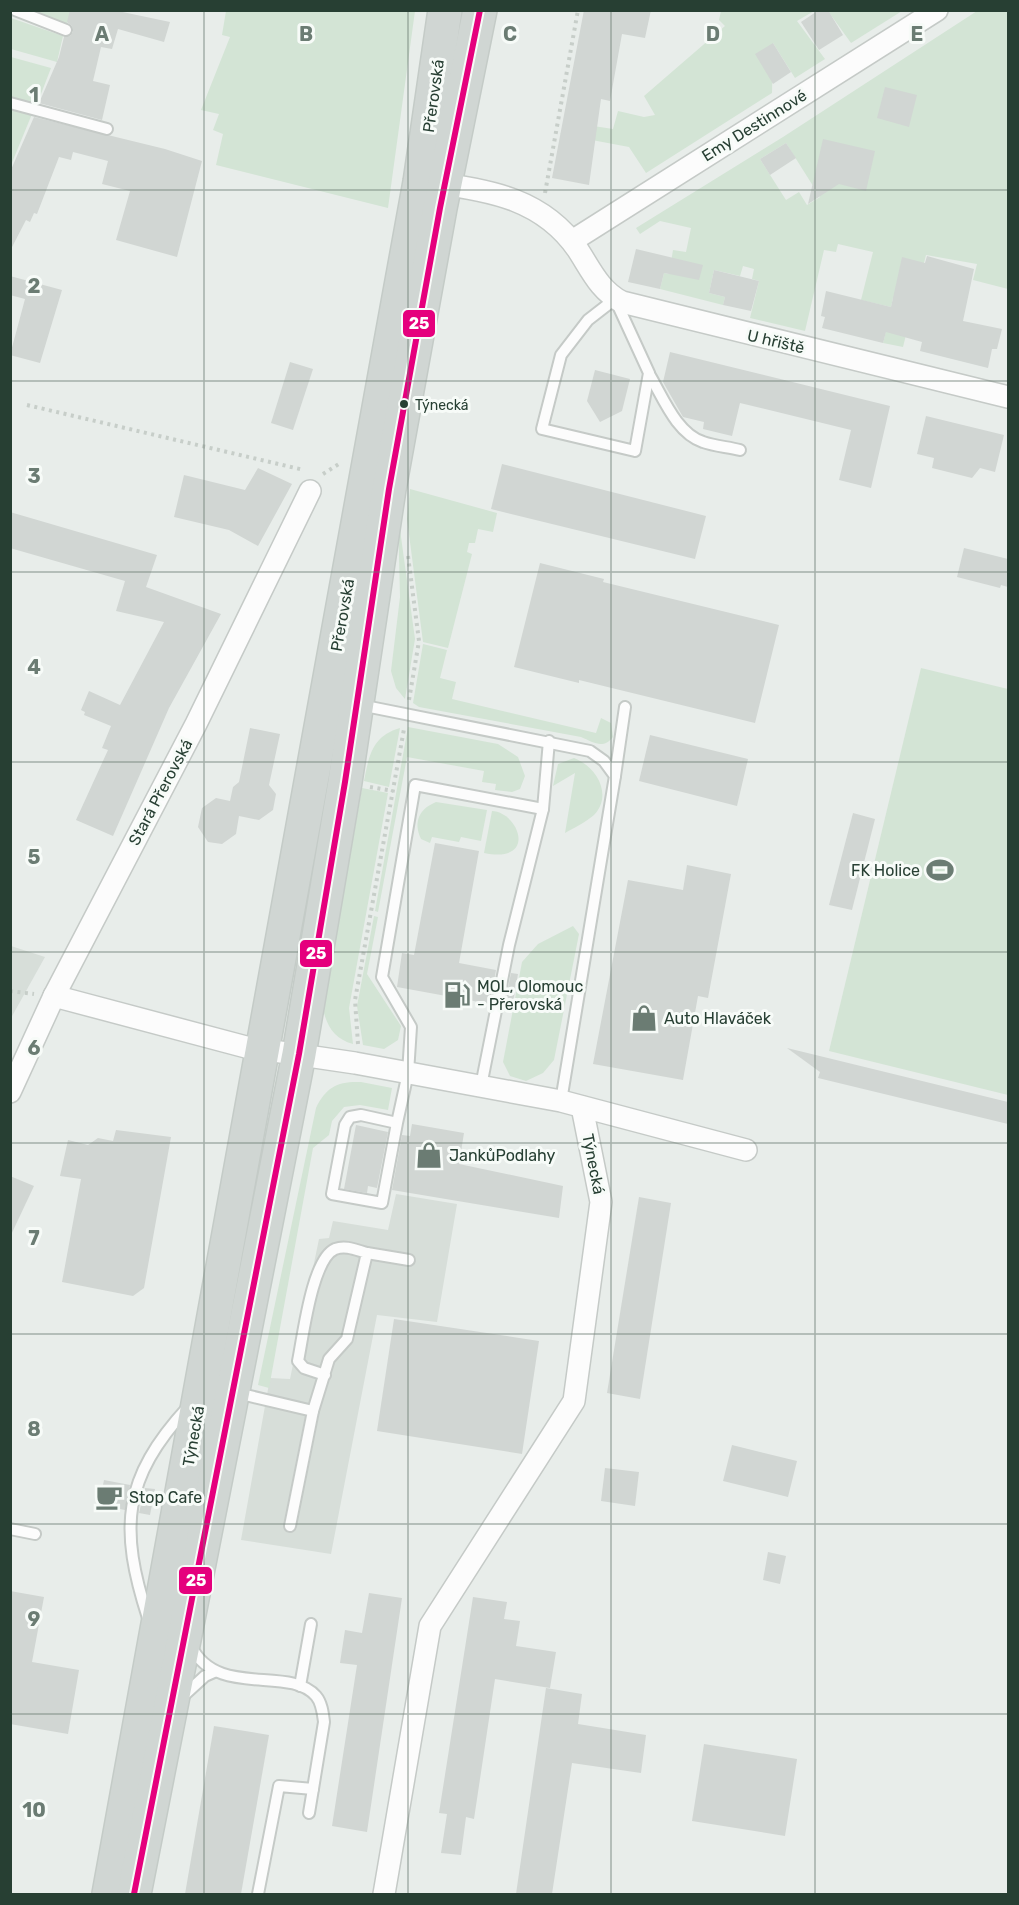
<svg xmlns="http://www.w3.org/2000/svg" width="1019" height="1905" font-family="Rubik,sans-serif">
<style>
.built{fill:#d7ded9}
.green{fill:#d3e4d5;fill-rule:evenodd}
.building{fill:#d1d6d3}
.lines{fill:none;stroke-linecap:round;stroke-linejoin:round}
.service-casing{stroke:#c5cac7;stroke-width:14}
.minor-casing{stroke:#c5cac7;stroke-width:24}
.primary-casing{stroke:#c4cbc7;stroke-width:36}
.path{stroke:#c7cec9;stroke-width:4;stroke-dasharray:3 4.5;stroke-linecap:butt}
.service{stroke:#fcfcfc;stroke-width:10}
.minor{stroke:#fcfcfc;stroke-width:21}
.primary{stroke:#d0d6d3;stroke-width:33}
.bus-1-casing{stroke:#f7fbf8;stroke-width:10}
.bus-1{stroke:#e5007d;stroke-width:6}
.grid{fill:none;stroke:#6b7c73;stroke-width:1.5;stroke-opacity:0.55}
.bus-dot{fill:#273f33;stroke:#f7fbf8;stroke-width:2}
.labels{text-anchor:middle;stroke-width:6;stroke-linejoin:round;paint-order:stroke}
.bus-label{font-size:14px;fill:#273f33;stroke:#f7fbf8;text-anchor:start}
.street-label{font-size:16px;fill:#273f33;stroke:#f7fbf8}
.poi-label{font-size:16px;fill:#273f33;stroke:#f7fbf8;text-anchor:start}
.grid-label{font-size:20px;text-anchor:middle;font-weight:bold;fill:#6b7c73;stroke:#f7fbf8;stroke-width:6;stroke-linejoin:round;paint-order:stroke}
.line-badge{stroke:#f7fbf8;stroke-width:2}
.badge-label{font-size:16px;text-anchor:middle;font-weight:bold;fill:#fff}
</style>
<rect width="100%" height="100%" fill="#e8edea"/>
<g class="built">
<polygon points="11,946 45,957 11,1018 10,946"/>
<polygon points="396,1194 457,1204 437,1322 377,1315 331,1554 241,1540 270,1378 290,1379 319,1239 329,1238 333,1221 388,1230"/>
</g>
<g class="green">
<polygon points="20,11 71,11 67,24"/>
<polygon points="226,11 415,11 388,208 216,165 223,134 213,130 219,114 201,110 230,37 222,35"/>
<polygon points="721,11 814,11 797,21 825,59 795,78 773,43 772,93 646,173 629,147 560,134 574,123 613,129 618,111 644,117 655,115 644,96 725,26 719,20"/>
<polygon points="828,11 902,11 851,43"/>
<path d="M977,11H1008V289L973,280L977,264L926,255L903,347L883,343L887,327L904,301L893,298L891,307L861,300L873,252L838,244L836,252L824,250L805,331L750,318L759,281L752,279L754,269L743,266L740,276L714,270L709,293L725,297L723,305L660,289L664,273L669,274L673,250L686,252L691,228L660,221L640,234L636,228L783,137ZM786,143L820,197L807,205L799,192L786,200L760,159Z"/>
<polygon points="11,18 63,36 57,62 11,49"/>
<polygon points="11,57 51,68 36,107 11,98"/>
<polygon points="11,107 32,114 11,165"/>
<polygon points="410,489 497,513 493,532 478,529 475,543 469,543 467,552 472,554 448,648 423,642 407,519"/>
<polygon points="398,515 415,639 405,699 396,688 391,671 400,597"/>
<path d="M423,644L447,650L440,678L456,682L452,699L596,733L601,718L611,723L613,737C603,750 593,742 581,737L419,707L413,703Z"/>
<polygon points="921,668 1008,689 1008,1095 829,1051"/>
<polygon points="408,727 498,744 518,757 525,776 520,789 512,792 495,790 496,784 482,782 484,771 407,757 378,912 375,911"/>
<path d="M400,728L389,787L364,781C369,756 372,736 400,728Z"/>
<path d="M574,758C597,767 613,795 594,815C586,822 574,828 565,833L575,773L553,786L558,764Z"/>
<path d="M362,788L388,793L349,1008L353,1044C335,1039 327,1027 323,1009Z"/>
<path d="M436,802L487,810L481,841L461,837L459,842L432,837L430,843L421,839C413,822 419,809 436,802Z"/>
<path d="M492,811C519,812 538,864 484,853Z"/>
<polygon points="374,916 378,917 367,974 401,1026 398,1040 384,1049 363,1045 357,1006"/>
<polygon points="573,926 579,934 554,1060 543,1073 526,1081 510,1076 503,1062 522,962 538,944"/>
<path d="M361,1082L392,1088L388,1110L360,1105L344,1107L332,1121L329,1135L313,1148L269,1388L258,1385L316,1108C326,1087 338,1081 361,1082Z"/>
</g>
<g class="building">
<polygon points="70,10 113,10 170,22 164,42 118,29 112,49 101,47 93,81 110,85 102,120 39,103 59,57 64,37 70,36 73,32 72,26 67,22"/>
<polygon points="584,10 651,10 645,38 622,34 610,101 601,99 589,185 552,178"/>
<polygon points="819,10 828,10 843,35 819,50 801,22"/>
<polygon points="773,43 791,72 773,84 755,54"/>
<polygon points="885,87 917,95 909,127 877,118"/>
<polygon points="34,117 165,149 202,161 177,257 116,240 130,191 102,184 108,161 73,152 71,160 59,157 37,214 34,213 30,222 26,220 10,251 10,172"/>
<polygon points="823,139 875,151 866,191 839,184 808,204"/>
<polygon points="786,143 796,158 770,175 760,159"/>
<polygon points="636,249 703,265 699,280 664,273 660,289 628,282"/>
<polygon points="927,256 974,269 963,321 1002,329 997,349 992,349 988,368 920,351 922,342 886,332 883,343 822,328 825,317 821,316 826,291 891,307 902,257 925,263"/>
<polygon points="714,270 759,281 751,311 723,305 725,297 709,293"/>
<polygon points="10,276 62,290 40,363 10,355 25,299 10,295"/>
<polygon points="670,352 890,406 871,488 839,480 851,430 740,403 732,436 703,429 704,422 683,417 663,382"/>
<polygon points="290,362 313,369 293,430 271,423"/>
<polygon points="595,370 630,379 622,411 600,422 587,401"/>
<polygon points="926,416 1004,435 995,472 980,468 972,478 932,468 934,458 917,454"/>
<polygon points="502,464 706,516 695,559 491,509"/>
<polygon points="258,468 292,484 258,546 229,530 174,517 184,475 245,490"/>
<polygon points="10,512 157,555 146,587 221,614 169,708 113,836 76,820 108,750 102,748 111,726 84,715 85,712 81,710 89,691 120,705 164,622 116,611 125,581 10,548"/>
<polygon points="964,548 1008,559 1008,587 1001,585 1000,588 957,577"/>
<polygon points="540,563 604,579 603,582 779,625 755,723 579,680 579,683 514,667"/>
<polygon points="250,728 280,734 269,785 276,794 273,810 259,820 239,816 236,834 222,844 208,842 198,827 202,808 216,798 230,801 233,787 239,782"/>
<polygon points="650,735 748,759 737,806 639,781"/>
<polygon points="853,813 875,819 852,910 829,905"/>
<polygon points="435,843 479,851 459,963 496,970 490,1004 397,987 402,953 414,955"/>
<polygon points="687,865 731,874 708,998 698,996 683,1080 593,1064 628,880 683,890"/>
<polygon points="511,973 518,974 512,1008 504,1007"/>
<polygon points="787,1048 1008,1102 1008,1124 818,1078 820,1072"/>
<polygon points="412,1124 464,1133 459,1164 563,1186 559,1218 392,1190 402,1135 410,1136"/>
<polygon points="356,1125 388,1132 377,1188 368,1186 367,1193 344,1189"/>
<polygon points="116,1130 171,1137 144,1288 133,1296 62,1282 81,1179 60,1176 68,1140 88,1145 98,1138 113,1141"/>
<polygon points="10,1176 34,1186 10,1237"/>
<polygon points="639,1197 671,1203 640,1399 607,1393"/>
<polygon points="394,1319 539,1341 522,1454 377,1431"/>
<polygon points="732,1445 797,1461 788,1497 723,1481"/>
<polygon points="605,1468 639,1472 635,1506 601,1501"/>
<polygon points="104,1480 130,1485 125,1510 99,1505"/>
<polygon points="145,1488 155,1489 150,1515 139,1513"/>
<polygon points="768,1552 786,1556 780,1584 763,1580"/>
<polygon points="10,1591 44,1597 32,1662 79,1670 68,1734 10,1724"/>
<polygon points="369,1593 402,1598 367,1832 332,1826 357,1665 340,1663 345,1630 362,1633"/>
<polygon points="473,1597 507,1602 504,1619 520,1621 516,1646 556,1652 550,1688 495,1679 474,1819 466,1817 461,1855 441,1853 447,1814 439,1813"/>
<polygon points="546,1688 582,1694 578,1724 646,1735 641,1773 572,1763 552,1894 516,1894"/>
<polygon points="214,1726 269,1735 241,1894 185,1894"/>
<polygon points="704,1744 797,1759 785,1836 692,1821"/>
</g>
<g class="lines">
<defs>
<g id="service">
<polyline points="15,10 66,30"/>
<polyline points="10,103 107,129"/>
<polygon points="615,299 649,373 635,451 542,429 561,355 588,320"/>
<path d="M649,374C663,397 676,433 703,442C714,446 728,447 740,450"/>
<polyline points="360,705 590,751 604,761 615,776 561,1101"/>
<polyline points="615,776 625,707"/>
<polyline points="481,1086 509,945 543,809 549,741"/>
<polyline points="397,1123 382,1203 332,1194 345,1125 350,1117 361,1115 397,1123 408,1073 411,1027 382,977 415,785 543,809"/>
<polyline points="367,1253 409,1260"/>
<path d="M237,1393L313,1411L329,1359L347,1339L367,1253C356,1250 346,1245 335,1249C312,1259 303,1337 298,1361L304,1368L325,1375"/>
<polyline points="290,1526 313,1411"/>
<polyline points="10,1529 35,1534"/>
<path d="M148,1618C119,1528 122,1479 188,1407"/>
<path d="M191,1646C217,1699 289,1665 316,1696C322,1703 323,1714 324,1722L309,1813"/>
<polyline points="300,1686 311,1624"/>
<polyline points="182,1697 205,1676 214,1672"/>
<polyline points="258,1894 279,1786 313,1789"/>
</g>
<g id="minor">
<path d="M434,183C491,190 544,200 578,250C591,270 600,291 622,302L1008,397"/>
<polyline points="572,241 937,10"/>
<polyline points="54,996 246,1047 355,1063 561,1101 746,1150"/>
<polyline points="10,1092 54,996 196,724 310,491"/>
<polyline points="384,1894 430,1626 574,1401 601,1202 582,1107"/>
</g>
<g id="primary">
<polyline points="109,1894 420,182 445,10"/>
<polyline points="134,1894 299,1054 345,782 389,489 440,208 480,10"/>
</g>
</defs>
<use href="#service" class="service-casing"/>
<use href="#minor" class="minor-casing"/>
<use href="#primary" class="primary-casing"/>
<g class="path">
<polyline points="545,193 578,10"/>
<polyline points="27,405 304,470"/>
<polyline points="323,474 342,462"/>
<polyline points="408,556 419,641 409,700"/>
<polyline points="370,787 393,791"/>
<polyline points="10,991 34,994"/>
<polyline points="358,1044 355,1000 404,729"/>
</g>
<use href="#service" class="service"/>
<use href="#minor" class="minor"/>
<use href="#primary" class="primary"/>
<defs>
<polyline id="bus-1" points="134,1894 299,1054 345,782 389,489 440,208 480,10"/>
</defs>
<use href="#bus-1" class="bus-1-casing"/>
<use href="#bus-1" class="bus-1"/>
</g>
<path class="grid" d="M204,10V1894M408,10V1894M611,10V1894M815,10V1894M10,190H1008M10,381H1008M10,572H1008M10,762H1008M10,952H1008M10,1143H1008M10,1334H1008M10,1524H1008M10,1714H1008"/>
<defs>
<symbol id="stadium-bare" viewBox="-9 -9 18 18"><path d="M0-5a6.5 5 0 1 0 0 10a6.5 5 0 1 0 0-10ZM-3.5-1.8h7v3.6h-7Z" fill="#6b7c73" stroke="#f7fbf8" stroke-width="2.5" paint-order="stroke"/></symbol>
<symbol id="fuel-bare" viewBox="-9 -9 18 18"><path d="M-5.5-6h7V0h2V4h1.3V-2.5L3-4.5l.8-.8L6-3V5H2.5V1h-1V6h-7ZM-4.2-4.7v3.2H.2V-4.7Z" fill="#6b7c73" stroke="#f7fbf8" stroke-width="2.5" paint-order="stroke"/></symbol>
<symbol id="shop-bare" viewBox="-9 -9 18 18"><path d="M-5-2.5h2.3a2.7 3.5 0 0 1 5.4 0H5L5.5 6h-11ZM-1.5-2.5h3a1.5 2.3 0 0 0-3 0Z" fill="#6b7c73" stroke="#f7fbf8" stroke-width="2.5" paint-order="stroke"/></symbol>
<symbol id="cafe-bare" viewBox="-9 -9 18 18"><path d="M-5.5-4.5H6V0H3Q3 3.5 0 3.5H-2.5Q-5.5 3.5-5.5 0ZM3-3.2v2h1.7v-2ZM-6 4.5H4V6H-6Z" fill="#6b7c73" stroke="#f7fbf8" stroke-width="2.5" paint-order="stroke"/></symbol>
</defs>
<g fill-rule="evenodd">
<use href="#stadium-bare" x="921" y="851" width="38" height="38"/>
<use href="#fuel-bare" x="438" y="976" width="38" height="38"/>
<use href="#shop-bare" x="625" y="999" width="38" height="38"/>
<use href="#shop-bare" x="410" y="1136" width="38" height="38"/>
<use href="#cafe-bare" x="90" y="1478" width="38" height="38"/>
</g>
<circle class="bus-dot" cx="404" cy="404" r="5"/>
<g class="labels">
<g class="bus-label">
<text x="415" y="410">Týnecká</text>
</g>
<g class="street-label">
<text transform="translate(433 96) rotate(-82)" y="6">Přerovská</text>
<text transform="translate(754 125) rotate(-32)" y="6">Emy Destinnové</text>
<text transform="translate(776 341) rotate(13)" y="6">U hřiště</text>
<text transform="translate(342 615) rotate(-80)" y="6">Přerovská</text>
<text transform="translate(160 792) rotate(-62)" y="6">Stará Přerovská</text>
<text transform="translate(594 1164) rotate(79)" y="6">Týnecká</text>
<text transform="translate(193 1436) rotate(-80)" y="6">Týnecká</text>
</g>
<g class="poi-label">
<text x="920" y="876" text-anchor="end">FK Holice</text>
<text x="477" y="992">MOL, Olomouc<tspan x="477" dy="18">- Přerovská</tspan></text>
<text x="664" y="1024">Auto Hlaváček</text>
<text x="449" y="1161">JankůPodlahy</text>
<text x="129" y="1503">Stop Cafe</text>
</g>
</g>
<g class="grid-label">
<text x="102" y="41">A</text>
<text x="306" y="41">B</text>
<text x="510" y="41">C</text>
<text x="713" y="41">D</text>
<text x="917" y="41">E</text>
<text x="34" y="102">1</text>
<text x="34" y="293">2</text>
<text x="34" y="483">3</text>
<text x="34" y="674">4</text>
<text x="34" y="864">5</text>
<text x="34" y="1055">6</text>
<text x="34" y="1245">7</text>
<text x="34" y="1436">8</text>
<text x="34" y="1626">9</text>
<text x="34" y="1817">10</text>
</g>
<g class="line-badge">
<rect x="402" y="309" width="34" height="29" rx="6" fill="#e5007d"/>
<rect x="299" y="939" width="34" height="29" rx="6" fill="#e5007d"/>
<rect x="178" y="1566" width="35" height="29" rx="6" fill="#e5007d"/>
</g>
<g class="badge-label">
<text x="419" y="329">25</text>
<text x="316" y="959">25</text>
<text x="196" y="1586">25</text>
</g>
<rect width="1019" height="1905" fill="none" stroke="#273f33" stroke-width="24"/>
</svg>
